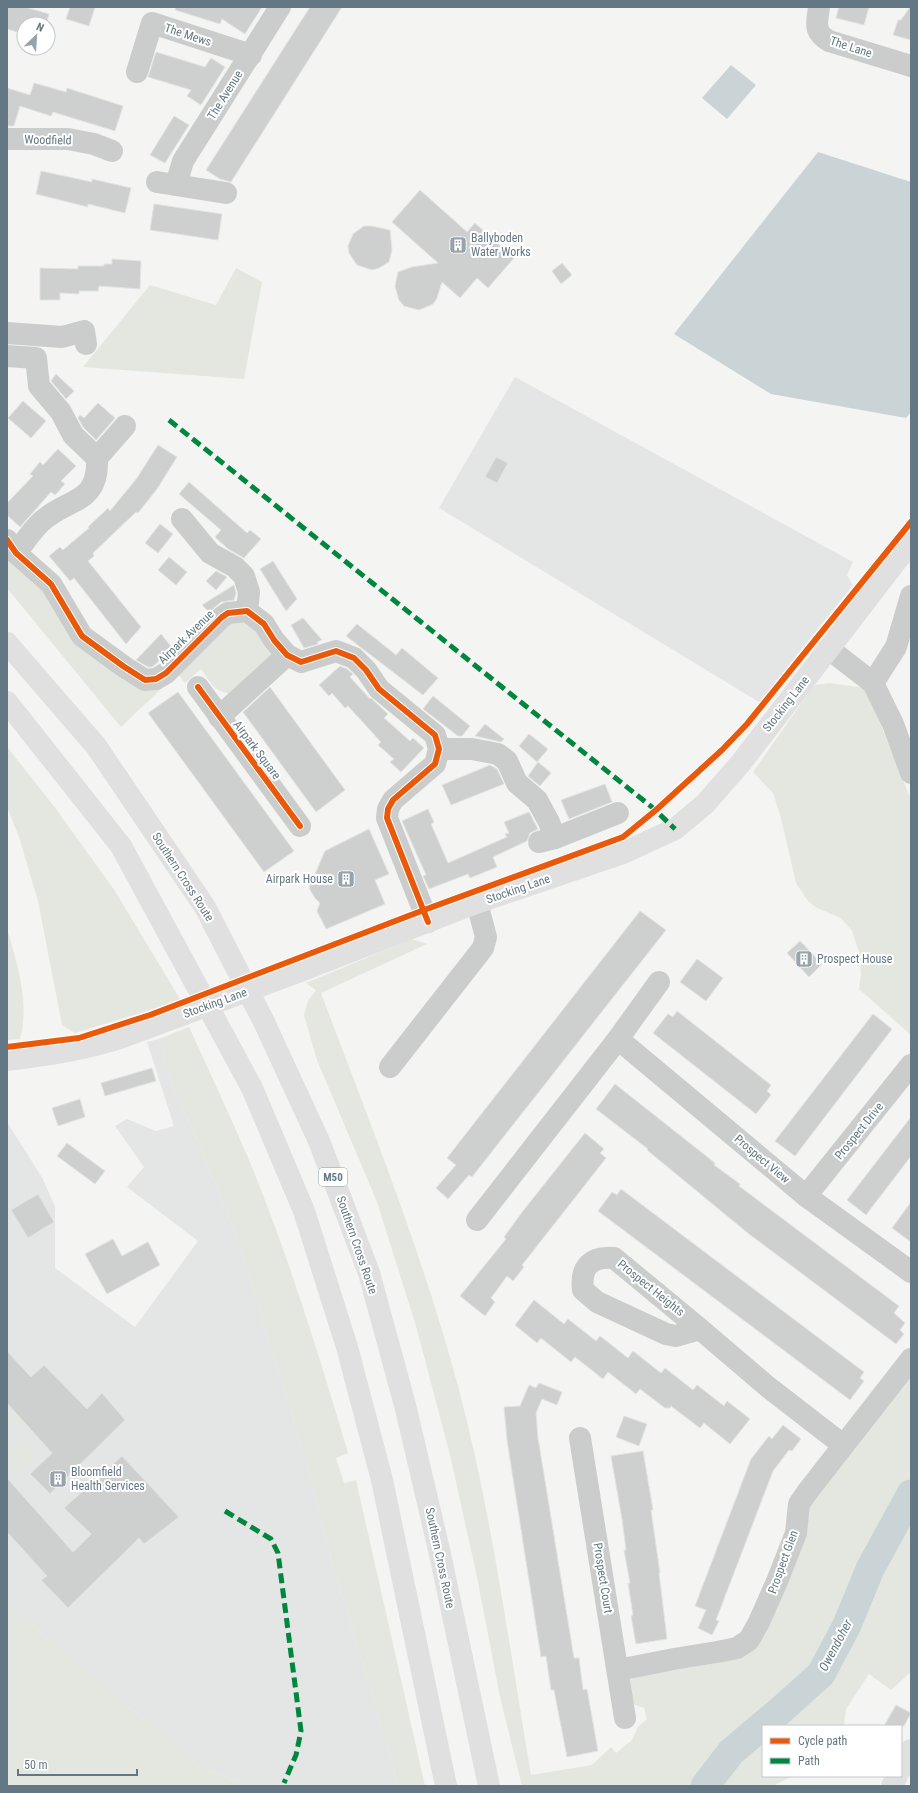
<svg xmlns="http://www.w3.org/2000/svg" width="918" height="1793" font-family="'Roboto Condensed',sans-serif">
<style>
.built{fill:#e4e5e5}
.green{fill:#e4e7e0}
.water{fill:#cad4d6}
.lines{fill:none;stroke-linecap:round;stroke-linejoin:round}
.river{stroke:#cad4d6;stroke-width:29}
.building{fill:#cecfcf;stroke:#e3e3e2}
.minor{stroke:#cbcdcd;stroke-width:22}
.major{stroke:#e0e0e0;stroke-width:22}
.highway{stroke:#e0e0e0;stroke-width:22}
.quiet{stroke:#00873e;stroke-width:5;stroke-dasharray:10 5;stroke-linecap:butt}
.cycleway-casing{stroke:#fff;stroke-width:8}
.cycleway{stroke:#e8590c;stroke-width:6}
.labels{text-anchor:middle;stroke-width:4;stroke-linejoin:round;paint-order:stroke}
.shield{fill:#fff;stroke:#92a0a9;stroke-width:1}
.shield-label{font-size:11px;font-weight:bold;fill:#637884}
.street-label{font-size:12px;fill:#637884;stroke:#fff}
.poi-label{font-size:12px;fill:#637884;stroke:#fff;text-anchor:start}
.water-label{font-size:13px;font-style:italic;fill:#5e7b81;stroke:#fff}
</style>
<rect width="100%" height="100%" fill="#f4f4f2"/>
<g class="built">
<polygon points="515,377 853,562 847,575 853,585 759,702 439,508"/>
<polygon points="159,1039 173,1087 202,1151 238,1239 306,1462 332,1561 399,1786 249,1786 200,1767 7,1604 7,1122 43,1179 55,1207 55,1268 135,1327 198,1241 127,1187 144,1167 115,1126 127,1119 156,1131 174,1126 147,1042"/>
</g>
<g class="green">
<polygon points="236,268 262,282 244,379 83,367 150,285 216,305"/>
<polygon points="7,549 146,689 161,689 121,727 7,588"/>
<path d="M238,621L252,625L274,656L233,694C215,693 211,683 201,669L185,683L178,674L228,624Z"/>
<polygon points="829,683 866,688 911,800 911,1035 859,989 861,974 859,952 852,931 841,918 817,908 808,901 796,883 781,818 773,793 753,772 814,685"/>
<polygon points="7,747 53,805 115,891 180,999 147,1011 75,1033 62,1025 38,901 19,837 7,807"/>
<path d="M7,928C17,964 30,1002 20,1039L7,1040Z"/>
<path d="M412,939L427,944L321,993C370,1123 422,1252 458,1386C492,1514 509,1646 531,1775L592,1765L611,1747L616,1753L632,1740L638,1727L647,1719L644,1708L629,1703L627,1685L633,1677L717,1663L744,1655L805,1511L911,1371V1672L891,1690L869,1674L846,1709L844,1726H763V1776H793L773,1786H522L500,1697L477,1577L450,1455L416,1326L377,1202L317,1060L304,1015L308,1001L316,990L306,983Z"/>
<path d="M189,1027C209,1071 230,1115 249,1160C288,1255 319,1354 348,1453L336,1458L344,1483L356,1480L425,1786H399L332,1561L306,1462L238,1239L202,1151L173,1087L159,1039Z"/>
<polygon points="13,1413 28,1426 23,1430 13,1420 7,1426 7,1416"/>
<polygon points="21,1441 34,1454 35,1457 14,1477 7,1470 7,1453"/>
<polygon points="7,1604 200,1767 249,1786 7,1786"/>
</g>
<g class="water">
<polygon points="731,65 756,85 727,119 702,98"/>
<polygon points="818,152 911,182 911,412 906,418 771,394 674,334"/>
</g>
<g class="lines">
<polyline class="river" points="705,1786 731,1752 781,1710 821,1674 847,1625 870,1569 911,1494"/>
</g>
<g class="building">
<polygon points="7,7 25,7 49,14 46,24 24,24 24,34 7,29"/>
<polygon points="70,7 95,7 89,26 66,19"/>
<polygon points="176,7 262,7 245,34 222,19 220,24 175,10"/>
<polygon points="310,7 342,7 231,182 220,179 206,170"/>
<polygon points="839,7 869,7 864,25 836,18"/>
<polygon points="910,7 911,7 911,40 893,35 898,20 901,20"/>
<polygon points="156,52 205,67 211,58 225,67 201,105 187,96 191,90 148,77"/>
<polygon points="34,83 66,92 67,88 123,106 115,131 53,112 51,116 20,106 14,126 7,126 7,88 30,95"/>
<polygon points="174,116 189,125 165,163 150,155"/>
<polygon points="41,171 92,182 92,179 131,188 125,213 88,204 88,207 36,194"/>
<polygon points="420,190 467,232 475,223 514,258 488,288 477,278 460,298 442,282 437,298 433,304 419,310 404,306 399,300 395,286 398,272 412,267 438,263 392,222"/>
<polygon points="154,204 222,214 218,240 150,230"/>
<polygon points="364,226 371,226 390,230 392,250 389,262 379,268 372,270 357,265 349,253 348,246 353,234"/>
<polygon points="112,259 141,261 140,289 99,286 98,291 79,291 79,294 60,293 60,300 40,300 40,268 78,269 78,266 104,266 104,264 112,264"/>
<polygon points="562,263 572,275 561,284 552,271"/>
<polygon points="56,374 74,391 66,399 51,381"/>
<polygon points="23,401 46,421 31,438 8,418"/>
<polygon points="98,403 115,418 96,440 83,427 78,418 80,415 84,418"/>
<polygon points="158,445 177,457 157,489 138,513 136,512 93,553 94,556 88,561 141,627 126,644 74,578 70,581 49,556 60,547 63,550 89,528 88,527 108,508 110,511 137,478"/>
<polygon points="58,449 76,466 61,481 65,484 55,495 51,492 20,527 7,515 7,503 33,476 30,474 40,462 43,465"/>
<polygon points="496,457 508,463 497,483 485,477"/>
<polygon points="189,482 247,533 250,530 261,539 244,558 228,549 215,537 221,530 179,494"/>
<polygon points="160,524 173,534 158,553 145,543"/>
<polygon points="169,557 187,572 176,585 158,570"/>
<polygon points="273,561 297,599 286,611 260,569"/>
<polygon points="216,571 227,577 216,590 206,581"/>
<polygon points="234,585 236,593 234,600 221,602 209,612 202,605"/>
<polygon points="303,618 322,640 317,642 318,644 304,648 291,625"/>
<polygon points="357,624 396,655 402,648 438,678 423,695 346,636"/>
<polygon points="161,634 173,649 152,667 148,667 136,660"/>
<polygon points="340,666 347,669 353,674 350,677 370,699 371,698 388,714 384,718 410,741 413,738 424,748 401,772 390,762 394,759 378,745 381,742 348,706 345,708 332,693 329,696 319,685"/>
<polygon points="270,687 345,790 316,812 243,712"/>
<polygon points="178,692 294,851 264,872 148,713"/>
<polygon points="433,696 470,726 462,736 458,736 423,709"/>
<polygon points="485,724 504,739 501,742 475,736"/>
<polygon points="529,734 548,749 537,762 519,746"/>
<polygon points="538,762 551,773 540,786 528,776"/>
<polygon points="490,765 497,769 504,784 451,805 442,785"/>
<polygon points="605,784 612,802 569,819 561,800"/>
<polygon points="428,809 434,822 431,824 448,863 507,837 505,834 509,833 504,822 529,812 538,829 530,833 527,841 493,857 497,867 470,878 468,874 429,889 423,876 426,875 402,821"/>
<polygon points="369,829 389,874 375,880 385,904 326,929 317,911 320,903 315,898 309,888 325,851"/>
<polygon points="640,911 666,930 472,1177 469,1175 448,1199 436,1188 456,1165 447,1158"/>
<polygon points="800,941 822,964 809,977 787,953"/>
<polygon points="697,959 723,978 706,1001 680,982"/>
<polygon points="677,1011 771,1085 767,1091 771,1095 756,1114 653,1033 668,1014 673,1017"/>
<polygon points="873,1014 892,1029 795,1156 775,1141"/>
<polygon points="152,1068 156,1081 105,1096 101,1083"/>
<polygon points="615,1084 715,1163 714,1165 740,1184 739,1186 899,1306 894,1313 905,1323 900,1330 904,1334 896,1344 749,1234 647,1150 648,1149 596,1109"/>
<polygon points="80,1099 85,1117 58,1126 52,1108"/>
<polygon points="911,1117 911,1156 866,1215 847,1200"/>
<polygon points="585,1133 604,1149 600,1153 606,1158 522,1265 524,1267 513,1281 507,1276 491,1298 495,1302 485,1316 460,1296 506,1239 504,1237 523,1211"/>
<polygon points="67,1143 105,1171 95,1184 57,1156"/>
<polygon points="621,1189 864,1372 860,1378 864,1381 850,1400 598,1211 612,1192 617,1195"/>
<polygon points="38,1194 54,1222 28,1238 11,1210"/>
<polygon points="911,1202 911,1242 892,1228"/>
<polygon points="113,1239 122,1256 148,1242 160,1265 107,1294 85,1254"/>
<polygon points="534,1300 564,1324 568,1319 596,1341 600,1336 628,1358 633,1351 661,1373 665,1368 693,1390 697,1385 724,1406 727,1401 750,1419 730,1444 704,1423 700,1428 671,1406 670,1408 665,1408 640,1389 636,1394 608,1372 603,1379 575,1357 571,1362 541,1338 537,1343 515,1325"/>
<polygon points="7,1351 31,1377 44,1365 87,1409 102,1393 125,1420 50,1494 30,1474 52,1453 7,1403"/>
<polygon points="539,1383 562,1392 557,1405 542,1399 536,1413 538,1438 574,1658 579,1658 583,1690 587,1689 598,1751 567,1757 554,1690 551,1690 546,1656 541,1657 507,1440 504,1407 520,1406 529,1385 536,1388"/>
<polygon points="624,1416 647,1424 639,1446 616,1437"/>
<polygon points="783,1425 801,1439 792,1451 789,1450 773,1471 716,1620 719,1621 712,1635 698,1628 706,1610 695,1606 751,1459 769,1436 772,1439"/>
<polygon points="643,1451 653,1510 651,1510 660,1573 659,1573 667,1639 636,1644 631,1616 633,1615 628,1583 630,1583 624,1550 626,1550 622,1519 611,1456"/>
<polygon points="122,1456 179,1517 144,1544 139,1538 68,1608 41,1580 47,1576 7,1532 7,1478 73,1552 91,1534 64,1508"/>
<polygon points="896,1705 911,1713 904,1726 884,1726"/>
</g>
<g class="lines">
<g class="minor">
<path d="M819,7C817,24 813,31 829,41L911,66"/>
<polyline points="137,72 152,23 251,55"/>
<polyline points="7,139 68,139 94,144 112,151"/>
<polyline points="157,182 226,193"/>
<polyline points="176,185 183,161 280,7"/>
<polyline points="7,333 62,337 84,331 86,344"/>
<polyline points="7,356 36,358 39,386 61,412 73,435 97,458"/>
<polyline points="182,519 210,553 235,567 244,576 249,592 247,611"/>
<polyline points="7,540 16,553 51,584 82,636 123,666 145,680 156,679 166,673 222,617 228,613 247,611 264,624 274,640 287,655 301,662 336,651 354,658 366,670 379,689 435,735 439,749 435,764 393,800 388,809 387,818 428,922"/>
<path d="M16,553C24,543 32,530 41,522C68,497 99,505 97,458L125,426"/>
<polyline points="829,649 873,683 893,724 911,773"/>
<polyline points="873,683 896,647 911,596"/>
<polyline points="198,687 300,826"/>
<polyline points="219,717 287,655"/>
<polyline points="439,749 472,749 498,754 507,761 517,783 537,800 549,822 555,838"/>
<polyline points="539,842 555,838 618,813"/>
<polyline points="618,1039 806,1196 911,1272"/>
<polyline points="390,1067 483,948 486,937 477,903"/>
<polyline points="806,1196 911,1065"/>
<polyline points="477,1220 618,1039 659,982"/>
<path d="M700,1329L614,1258C591,1256 580,1267 583,1290L597,1302L666,1334L676,1336L700,1329L768,1387L843,1445"/>
<polyline points="580,1438 625,1718"/>
<polyline points="618,1670 674,1659 717,1652 737,1648 749,1640 759,1622 778,1579 796,1533 799,1504 808,1491 911,1359"/>
</g>
<g class="major">
<path d="M7,1060C46,1055 83,1050 120,1038L298,972L473,904L623,853L675,829L705,804L740,764L911,542"/>
<polyline points="901,1769 911,1750"/>
<polyline points="892,1786 897,1776"/>
</g>
<g class="highway">
<polyline points="7,643 96,746 205,907 264,1022 319,1141 369,1273 405,1405 440,1554 489,1786"/>
<polyline points="7,702 121,846 252,1088 304,1211 347,1347 382,1480 446,1786"/>
</g>
<g class="quiet">
<polyline points="169,420 653,808 675,829"/>
<polyline points="225,1511 271,1539 278,1553 301,1731 296,1755 284,1783"/>
</g>
<defs>
<g id="cycleway">
<polyline points="7,540 16,553 51,584 82,636 123,666 145,680 156,679 166,673 222,617 228,613 247,611 264,624 274,640 287,655 301,662 336,651 354,658 366,670 379,689 435,735 439,749 435,764 393,800 388,809 387,818 428,922"/>
<polyline points="198,687 300,826"/>
<polyline points="7,1047 79,1038 150,1015 424,910 623,837 656,810 722,750 747,724 911,522"/>
</g>
</defs>
<use href="#cycleway" class="cycleway-casing"/>
<use href="#cycleway" class="cycleway"/>
</g>
<defs>
<symbol id="building-square" viewBox="-11 -11 22 22"><rect x="-9" y="-9" width="18" height="18" rx="4" fill="#96a3aa" stroke="#fff"/><path d="M-4-6H4V6H1V3H-1V6H-4ZM-2.5-4.3h1.7v1.8h-1.7ZM.8-4.3h1.7v1.8H.8ZM-2.5-1h1.7V.8h-1.7ZM.8-1h1.7V.8H.8Z" fill="#fff"/></symbol>
</defs>
<g fill-rule="evenodd">
<use href="#building-square" x="448" y="235" width="20" height="20"/>
<use href="#building-square" x="336" y="869" width="20" height="20"/>
<use href="#building-square" x="794" y="949" width="20" height="20"/>
<use href="#building-square" x="48" y="1469" width="20" height="20"/>
</g>
<g class="labels">
<rect class="shield" x="319" y="1168" width="28" height="18" rx="3"/>
<g class="shield-label">
<text x="333" y="1181">M50</text>
</g>
<g class="street-label">
<text transform="translate(188 35) rotate(18)" y="4">The Mews</text>
<text transform="translate(851 47) rotate(18)" y="4">The Lane</text>
<text transform="translate(225 95) rotate(-58)" y="4">The Avenue</text>
<text transform="translate(48 140) rotate(1)" y="4">Woodfield</text>
<text transform="translate(186 637) rotate(-44)" y="4">Airpark Avenue</text>
<text transform="translate(786 704) rotate(-52)" y="4">Stocking Lane</text>
<text transform="translate(257 750) rotate(53)" y="4">Airpark Square</text>
<text transform="translate(183 877) rotate(57)" y="4">Southern Cross Route</text>
<text transform="translate(518 889) rotate(-19)" y="4">Stocking Lane</text>
<text transform="translate(215 1003) rotate(-20)" y="4">Stocking Lane</text>
<text transform="translate(859 1131) rotate(-51)" y="4">Prospect Drive</text>
<text transform="translate(762 1159) rotate(40)" y="4">Prospect View</text>
<text transform="translate(357 1245) rotate(71)" y="4">Southern Cross Route</text>
<text transform="translate(651 1288) rotate(39)" y="4">Prospect Heights</text>
<text transform="translate(440 1558) rotate(78)" y="4">Southern Cross Route</text>
<text transform="translate(783 1562) rotate(-70)" y="4">Prospect Glen</text>
<text transform="translate(603 1578) rotate(81)" y="4">Prospect Court</text>
</g>
<g class="poi-label">
<text x="471" y="242">Ballyboden<tspan x="471" dy="14">Water Works</tspan></text>
<text x="333" y="883" text-anchor="end">Airpark House</text>
<text x="817" y="963">Prospect House</text>
<text x="71" y="1476">Bloomfield<tspan x="71" dy="14">Health Services</tspan></text>
</g>
<g class="water-label">
<text transform="translate(835 1645) rotate(-62)" y="5">Owendoher</text>
</g>
</g>
<rect width="918" height="1793" fill="none" stroke="#637884" stroke-width="16"/>
<rect x="762" y="1725" width="140" height="52" fill="#ffffff" stroke="#c1c9ce"/>
<rect x="770" y="1738" width="20" height="6" fill="#e8590c" stroke="#c1c9ce"/>
<text x="798" y="1745" font-size="12" fill="#637884">Cycle path</text>
<rect x="770" y="1758" width="20" height="6" fill="#00873e" stroke="#c1c9ce"/>
<text x="798" y="1765" font-size="12" fill="#637884">Path</text>
<g transform="translate(36 36) rotate(25)"><circle r="19" fill="#ffffff" stroke="#c1c9ce"/>
<path d="M0-3L7 15L0 10L-7 15Z" fill="#96a3aa"/>
<text y="-6" font-size="11" font-weight="bold" text-anchor="middle" fill="#637884">N</text>
</g>
<path d="M18 1769v6h119v-6" fill="none" stroke="#637884" stroke-width="2"/>
<text x="24" y="1769" font-size="12" fill="#637884" stroke="#ffffff" stroke-width="3" paint-order="stroke">50 m</text>
</svg>
